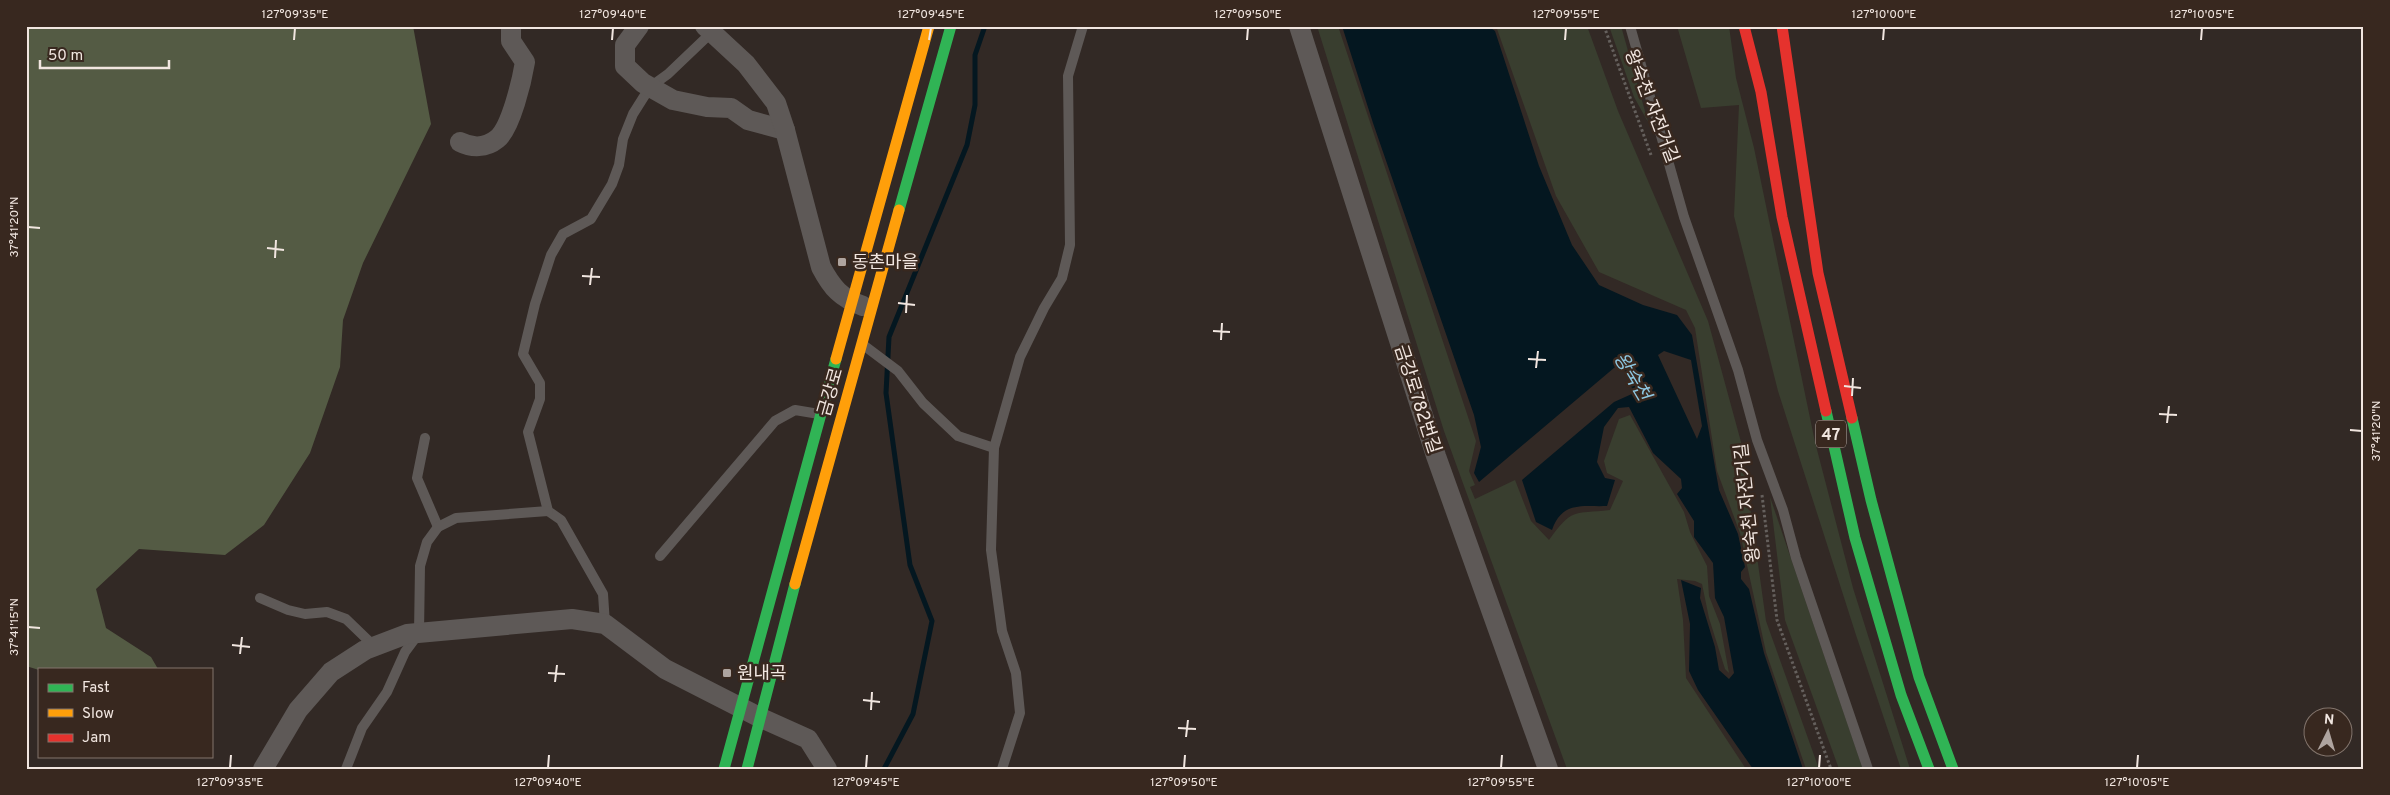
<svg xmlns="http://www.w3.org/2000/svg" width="2390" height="795" font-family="Overpass,'Noto Sans KR',sans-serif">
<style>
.green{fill:#393e2f}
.forest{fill:#545b44}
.water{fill:#041720;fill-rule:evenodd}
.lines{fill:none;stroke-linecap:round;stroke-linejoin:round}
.stream{stroke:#041720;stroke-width:5}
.path{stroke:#65605d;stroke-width:3;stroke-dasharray:2.5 2.5;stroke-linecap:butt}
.lane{stroke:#5e5957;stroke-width:10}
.street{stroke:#5e5957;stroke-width:20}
.fast{stroke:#30b455;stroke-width:11}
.slow{stroke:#ff9f0a;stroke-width:11}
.jam{stroke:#e5322d;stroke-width:11}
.ticks{fill:none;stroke:#f1e6e0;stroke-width:2}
.poi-dot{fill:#aea49f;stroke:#38281f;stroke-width:2}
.labels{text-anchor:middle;stroke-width:5;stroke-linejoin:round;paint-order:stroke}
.shield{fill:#38281f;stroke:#baada6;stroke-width:1}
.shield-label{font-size:16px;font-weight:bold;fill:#f1e6e0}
.street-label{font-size:18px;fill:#f1e6e0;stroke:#38281f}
.poi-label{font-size:18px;fill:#f1e6e0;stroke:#38281f;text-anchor:start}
.water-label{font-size:19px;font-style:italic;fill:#8ec8e3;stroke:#38281f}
.neatline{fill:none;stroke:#f1e6e0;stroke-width:2}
.ticks-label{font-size:12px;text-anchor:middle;fill:#f1e6e0}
</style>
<rect width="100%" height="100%" fill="#322925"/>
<g class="green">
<path d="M1317,26H1338L1476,441L1469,471L1475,485L1470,487L1475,499L1515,480L1531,521L1549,540C1572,508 1573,514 1610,510L1623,481L1607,473L1604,461L1619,419L1630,415L1684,512L1690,532L1707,566L1709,596L1720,624L1729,673L1725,669L1709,618L1702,584L1695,581L1677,579L1683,620L1686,678L1746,769H1567L1444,431Z"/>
<polygon points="1496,26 1587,26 1618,111 1708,321 1741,442 1766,621 1819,769 1806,769 1766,652 1740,533 1717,471 1695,328 1686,310 1599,272 1556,196"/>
<polygon points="1609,26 1621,26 1648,122 1634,97"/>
<polygon points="1677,26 1729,26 1736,78 1754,148 1815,442 1853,588 1910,769 1901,769 1856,635 1778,391 1734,216 1739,105 1701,108"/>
<polygon points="1770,497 1863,769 1839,769 1785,620"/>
</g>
<polygon class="forest" points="26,26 413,26 431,124 363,263 343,320 340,367 310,453 264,525 225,555 139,549 96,589 106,628 151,657 158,669 39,669 39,670 26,666"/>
<path class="water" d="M1342,26H1488L1495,31L1539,166L1572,245L1599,285L1643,305L1677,315L1692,335L1719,490L1738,534L1745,567L1741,572V579L1749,589L1764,653L1803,769H1753L1698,690L1689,671L1690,624L1681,580L1701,588L1700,598L1715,647L1719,670L1729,679L1734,673L1724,617L1715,598L1713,563L1694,537V521L1677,494L1682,488L1681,479L1653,453L1629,407L1618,408L1604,427L1597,462L1605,478L1615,480L1607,506C1582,507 1562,501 1552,530L1536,522L1522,480L1614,402L1634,393L1621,362L1479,482L1474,473L1481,447L1474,415L1373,123ZM1664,351L1691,360L1702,426L1697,439L1658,355Z"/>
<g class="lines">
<polyline class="stream" points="884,769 913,714 932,621 910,565 886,393 889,337 967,145 975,105 975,55 985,26"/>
<g class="path">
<polyline points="1604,26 1651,155"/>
<polyline points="1762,495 1777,620 1831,769"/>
</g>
<g class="lane">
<polyline points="1630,26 1684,217 1738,370 1757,440 1783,510 1796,558 1868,769"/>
<polyline points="862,344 898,371 923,403 958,436 994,448"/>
<polyline points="425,438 417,478 438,527"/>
<polyline points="660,556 775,421 795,410 819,414"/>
<polyline points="260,598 288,610 305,614 327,612 346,619 374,646"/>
<polyline points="605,624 603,594 561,520 548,511 528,432 540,399 540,383 523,354 535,304 551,255 563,234 591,219 612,184 619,165 623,139 633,114 650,87 668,74 711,33"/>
<polyline points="346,769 362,728 387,692 405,652 419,633 420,566 427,542 438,527 456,518 548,511"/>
<polyline points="1002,769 1020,713 1016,673 1002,631 991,550 994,448 1020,357 1044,308 1062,278 1070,245 1068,76 1083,26"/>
</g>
<g class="street">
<polyline points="639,26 625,45 625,66 643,83 673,100 707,107 731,108 748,120 785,130"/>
<path d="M705,26L746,64L776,103L785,130L821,267C832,288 841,298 863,306"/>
<polyline points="1299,26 1436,456 1548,769"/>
<path d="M460,142C472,148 486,148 497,139C511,128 522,80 525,62L511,41V26"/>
<polyline points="263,769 298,710 331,672 365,650 407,634 572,619 605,624 665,669 759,717 808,739 827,769"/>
</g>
<g class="fast">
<polyline points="899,210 951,26"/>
<polyline points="1826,411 1855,538 1901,695 1929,769"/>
<polyline points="1852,418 1871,500 1919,677 1953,769"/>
<polyline points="724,769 836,359"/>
<polyline points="747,769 795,584"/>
</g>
<g class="slow">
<polyline points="836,359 929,26"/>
<polyline points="795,584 899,210"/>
</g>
<g class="jam">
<polyline points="1744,26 1761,92 1782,217 1826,411"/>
<polyline points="1782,26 1818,273 1852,418"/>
</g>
</g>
<path class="ticks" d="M294,40L295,28M612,40L613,28M929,40L931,28M1247,40L1248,28M1565,40L1566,28M1883,40L1884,28M2201,40L2202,28M28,227L40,228M267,248L284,250M275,258L276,240M582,276L600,277M590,285L592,268M898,303L915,305M906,313L907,295M1213,331L1230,332M1221,340L1222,323M1528,359L1546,360M1536,368L1538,351M1844,386L1861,388M1852,396L1853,378M2159,414L2177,415M2167,423L2169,406M2350,430L2362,431M28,627L40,628M232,645L250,647M240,654L242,637M548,673L565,674M555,682L557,665M863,700L880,702M871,710L872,692M1178,728L1196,729M1186,737L1188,720M230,768L231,755M548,768L549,755M866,768L867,755M1184,768L1185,755M1501,768L1502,755M1819,768L1820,755M2137,768L2138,755"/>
<g class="poi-dot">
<rect x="837" y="257" width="10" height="10" rx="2.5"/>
<rect x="722" y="668" width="10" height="10" rx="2.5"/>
</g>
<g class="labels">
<rect class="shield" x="1816" y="420.5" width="30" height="27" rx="4"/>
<g class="shield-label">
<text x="1831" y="440">47</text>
</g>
<g class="street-label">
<text transform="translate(1652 106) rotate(69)" y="6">왕숙천 자전거길</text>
<text transform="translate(830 392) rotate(-74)" y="6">금강로</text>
<text transform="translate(1418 399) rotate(72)" y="6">금강로782번길</text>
<text transform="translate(1747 503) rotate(-96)" y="6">왕숙천 자전거길</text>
</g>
<g class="poi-label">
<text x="852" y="268">동촌마을</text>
<text x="737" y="679">원내곡</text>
</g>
<g class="water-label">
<text transform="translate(1633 376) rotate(59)" y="7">왕숙천</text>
</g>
</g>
<rect width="2390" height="795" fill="none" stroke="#38281f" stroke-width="55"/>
<rect x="38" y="668" width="175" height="90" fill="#38281f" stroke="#82746c"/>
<rect x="48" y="684" width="25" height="8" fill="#30b455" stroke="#82746c"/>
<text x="82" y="692" font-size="15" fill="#f1e6e0">Fast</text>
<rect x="48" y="709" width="25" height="8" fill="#ff9f0a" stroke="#82746c"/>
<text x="82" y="718" font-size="15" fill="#f1e6e0">Slow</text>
<rect x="48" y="734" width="25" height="8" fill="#e5322d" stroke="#82746c"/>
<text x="82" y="742" font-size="15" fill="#f1e6e0">Jam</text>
<g transform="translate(2328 732) rotate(5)"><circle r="24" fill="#38281f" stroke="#82746c"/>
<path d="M0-4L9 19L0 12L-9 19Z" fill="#aea49f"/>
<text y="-8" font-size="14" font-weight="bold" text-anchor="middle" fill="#f1e6e0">N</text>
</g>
<path d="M40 60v8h129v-8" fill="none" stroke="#f1e6e0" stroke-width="2.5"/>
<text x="48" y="60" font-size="15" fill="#f1e6e0" stroke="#38281f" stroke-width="4" paint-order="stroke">50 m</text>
<rect x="28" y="28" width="2334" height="740" class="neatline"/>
<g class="ticks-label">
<text x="295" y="18">127°09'35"E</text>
<text x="613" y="18">127°09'40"E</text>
<text x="931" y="18">127°09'45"E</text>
<text x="1248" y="18">127°09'50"E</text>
<text x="1566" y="18">127°09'55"E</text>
<text x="1884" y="18">127°10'00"E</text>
<text x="2202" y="18">127°10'05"E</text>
<text transform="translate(14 227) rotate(-90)" y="4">37°41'20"N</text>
<text transform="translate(2376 431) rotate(-90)" y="4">37°41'20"N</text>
<text transform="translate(14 627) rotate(-90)" y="4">37°41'15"N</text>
<text x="230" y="786">127°09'35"E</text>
<text x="548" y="786">127°09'40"E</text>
<text x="866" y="786">127°09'45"E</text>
<text x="1184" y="786">127°09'50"E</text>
<text x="1501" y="786">127°09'55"E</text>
<text x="1819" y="786">127°10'00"E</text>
<text x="2137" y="786">127°10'05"E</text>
</g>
</svg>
